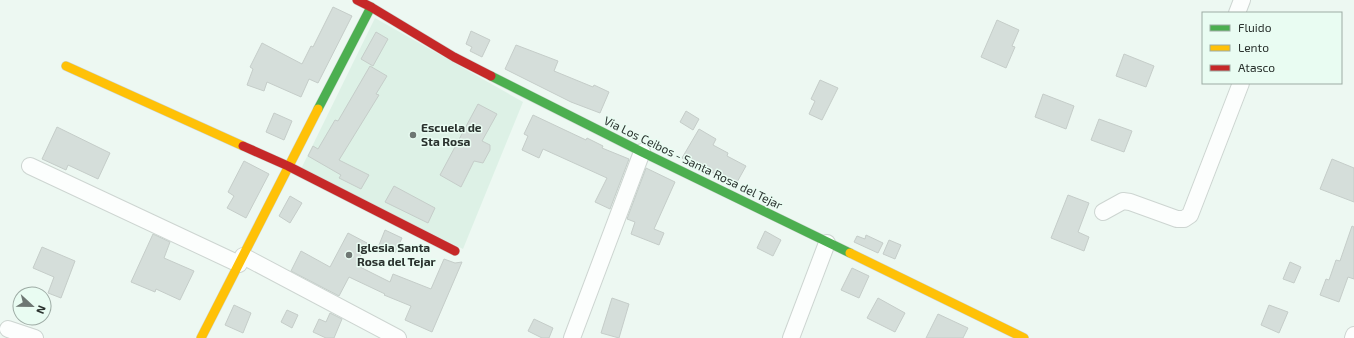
<svg xmlns="http://www.w3.org/2000/svg" width="1354" height="338" font-family="'Exo 2',sans-serif">
<style>
.built{fill:#ddf1e6}
.building{fill:#d5deda;stroke:#c5cdc9}
.lines{fill:none;stroke-linecap:round;stroke-linejoin:round}
.street-casing{stroke:#cdd5d1;stroke-width:18}
.fast-casing{stroke:#cdd5d1;stroke-width:10}
.slow-casing{stroke:#cdd5d1;stroke-width:10}
.jam-casing{stroke:#cdd5d1;stroke-width:10}
.street{stroke:#fcfefd;stroke-width:16}
.fast{stroke:#4caf50;stroke-width:9}
.slow{stroke:#ffc107;stroke-width:9}
.jam{stroke:#c62828;stroke-width:9}
.poi-dot{fill:#6e7773;stroke:#e9fcf2;stroke-width:1.5}
.labels{text-anchor:middle;stroke-width:3;stroke-linejoin:round;paint-order:stroke}
.poi-label{font-size:12px;font-weight:bold;fill:#2a322e;stroke:#e9fcf2;text-anchor:start}
.street-label{font-size:12px;fill:#2a322e;stroke:#e9fcf2}
</style>
<rect width="100%" height="100%" fill="#edf8f2"/>
<polygon class="built" points="375,18 523,102 463,249 301,169"/>
<g class="building">
<polygon points="333,7 352,16 318,83 309,79 301,97 267,82 264,91 247,85 253,69 250,67 262,43 302,64 311,46 313,47"/>
<polygon points="997,20 1019,30 1012,46 1015,47 1006,68 981,57"/>
<polygon points="471,31 490,40 482,57 470,51 472,47 466,44"/>
<polygon points="376,32 388,39 373,66 361,59"/>
<polygon points="516,45 558,61 554,71 593,87 594,85 609,92 600,113 571,102 505,69"/>
<polygon points="1124,54 1154,66 1146,87 1116,76"/>
<polygon points="370,66 387,76 376,94 379,95 339,160 369,175 361,189 339,178 341,175 308,156 313,146 318,149 335,120 338,121"/>
<polygon points="820,80 838,88 822,120 809,114 815,101 811,99"/>
<polygon points="1043,94 1074,106 1066,129 1035,117"/>
<polygon points="478,104 497,114 482,141 490,145 490,150 483,163 474,161 461,187 440,175"/>
<polygon points="686,111 699,119 693,130 680,122"/>
<polygon points="274,113 292,121 284,140 266,132"/>
<polygon points="533,115 586,140 587,138 603,146 602,148 629,159 610,209 595,202 607,178 543,149 539,158 522,150 528,136 524,134"/>
<polygon points="1099,119 1132,131 1124,152 1091,140"/>
<polygon points="57,127 110,153 98,179 68,165 66,170 42,159"/>
<polygon points="699,129 716,139 713,145 728,153 727,156 746,166 736,184 682,158"/>
<polygon points="1332,159 1354,168 1354,202 1320,189"/>
<polygon points="244,161 269,174 246,218 227,208 234,196 228,192"/>
<polygon points="646,168 675,182 654,229 664,233 659,245 631,234 635,222 627,219"/>
<polygon points="394,186 435,208 428,223 385,202"/>
<polygon points="1068,195 1089,203 1078,232 1089,237 1084,251 1051,238"/>
<polygon points="290,196 302,203 290,223 279,216"/>
<polygon points="1352,226 1354,227 1354,279 1348,277 1339,302 1320,295 1326,279 1329,280 1336,260 1340,261"/>
<polygon points="385,230 402,238 395,253 379,245"/>
<polygon points="765,231 781,240 773,256 757,248"/>
<polygon points="348,233 367,243 356,265 390,282 393,274 431,289 444,259 455,263 462,262 432,332 405,320 411,306 384,295 385,294 349,277 339,296 291,271 301,251 330,267"/>
<polygon points="153,234 170,242 164,258 194,271 180,300 156,289 155,292 131,282"/>
<polygon points="866,235 883,243 878,253 854,242 857,236 865,239"/>
<polygon points="889,240 901,245 895,259 883,254"/>
<polygon points="42,247 75,261 61,298 48,293 54,277 33,268"/>
<polygon points="1290,262 1301,267 1294,283 1283,279"/>
<polygon points="852,268 869,276 859,298 841,290"/>
<polygon points="612,298 629,304 619,338 601,333"/>
<polygon points="878,298 905,313 895,332 867,318"/>
<polygon points="234,305 251,313 243,333 225,325"/>
<polygon points="1269,305 1288,312 1279,333 1261,325"/>
<polygon points="287,310 298,315 292,328 281,322"/>
<polygon points="330,313 342,319 334,338 326,338 313,332 319,319 326,322"/>
<polygon points="938,314 968,328 963,338 926,338"/>
<polygon points="534,319 553,328 549,338 542,338 528,331"/>
</g>
<g class="lines">
<defs>
<g id="street">
<polyline points="1237,13 1242,0"/>
<polyline points="30,166 239,264"/>
<polyline points="1103,212 1123,201 1130,202 1177,219 1184,219 1190,215 1241,83"/>
<polyline points="243,256 398,338"/>
<polyline points="8,329 35,338"/>
<polyline points="572,338 642,152"/>
<polyline points="791,338 827,243"/>
<polyline points="1353,338 1354,335"/>
</g>
<g id="fast">
<polyline points="491,76 642,152 850,253"/>
<polyline points="318,109 371,7"/>
</g>
<g id="slow">
<polyline points="66,66 243,146"/>
<polyline points="850,253 1024,338"/>
<polyline points="201,338 318,109"/>
</g>
<g id="jam">
<polyline points="357,0 371,7 454,57 491,76"/>
<polyline points="243,146 288,166 455,251"/>
</g>
</defs>
<use href="#street" class="street-casing"/>
<use href="#fast" class="fast-casing"/>
<use href="#slow" class="slow-casing"/>
<use href="#jam" class="jam-casing"/>
<use href="#street" class="street"/>
<use href="#fast" class="fast"/>
<use href="#slow" class="slow"/>
<use href="#jam" class="jam"/>
</g>
<g class="poi-dot">
<circle cx="413" cy="135" r="4"/>
<circle cx="349" cy="255" r="4"/>
</g>
<g class="labels">
<g class="poi-label">
<text x="421" y="132">Escuela de<tspan x="421" dy="14">Sta Rosa</tspan></text>
<text x="357" y="252">Iglesia Santa<tspan x="357" dy="14">Rosa del Tejar</tspan></text>
</g>
<g class="street-label">
<text transform="translate(693 163) rotate(26)" y="4">Via Los Ceibos - Santa Rosa del Tejar</text>
</g>
</g>
<rect x="1202" y="12" width="140" height="72" fill="#e9fcf2" stroke="#9daba4"/>
<rect x="1210" y="25" width="20" height="6" fill="#4caf50" stroke="#9daba4"/>
<text x="1238" y="32" font-size="12" fill="#2a322e">Fluido</text>
<rect x="1210" y="45" width="20" height="6" fill="#ffc107" stroke="#9daba4"/>
<text x="1238" y="52" font-size="12" fill="#2a322e">Lento</text>
<rect x="1210" y="65" width="20" height="6" fill="#c62828" stroke="#9daba4"/>
<text x="1238" y="72" font-size="12" fill="#2a322e">Atasco</text>
<g transform="translate(32 306) rotate(112)"><circle r="19" fill="#e9fcf2" stroke="#9daba4"/>
<path d="M0-3L7 15L0 10L-7 15Z" fill="#6e7773"/>
<text y="-6" font-size="11" font-weight="bold" text-anchor="middle" fill="#2a322e">N</text>
</g>
</svg>
